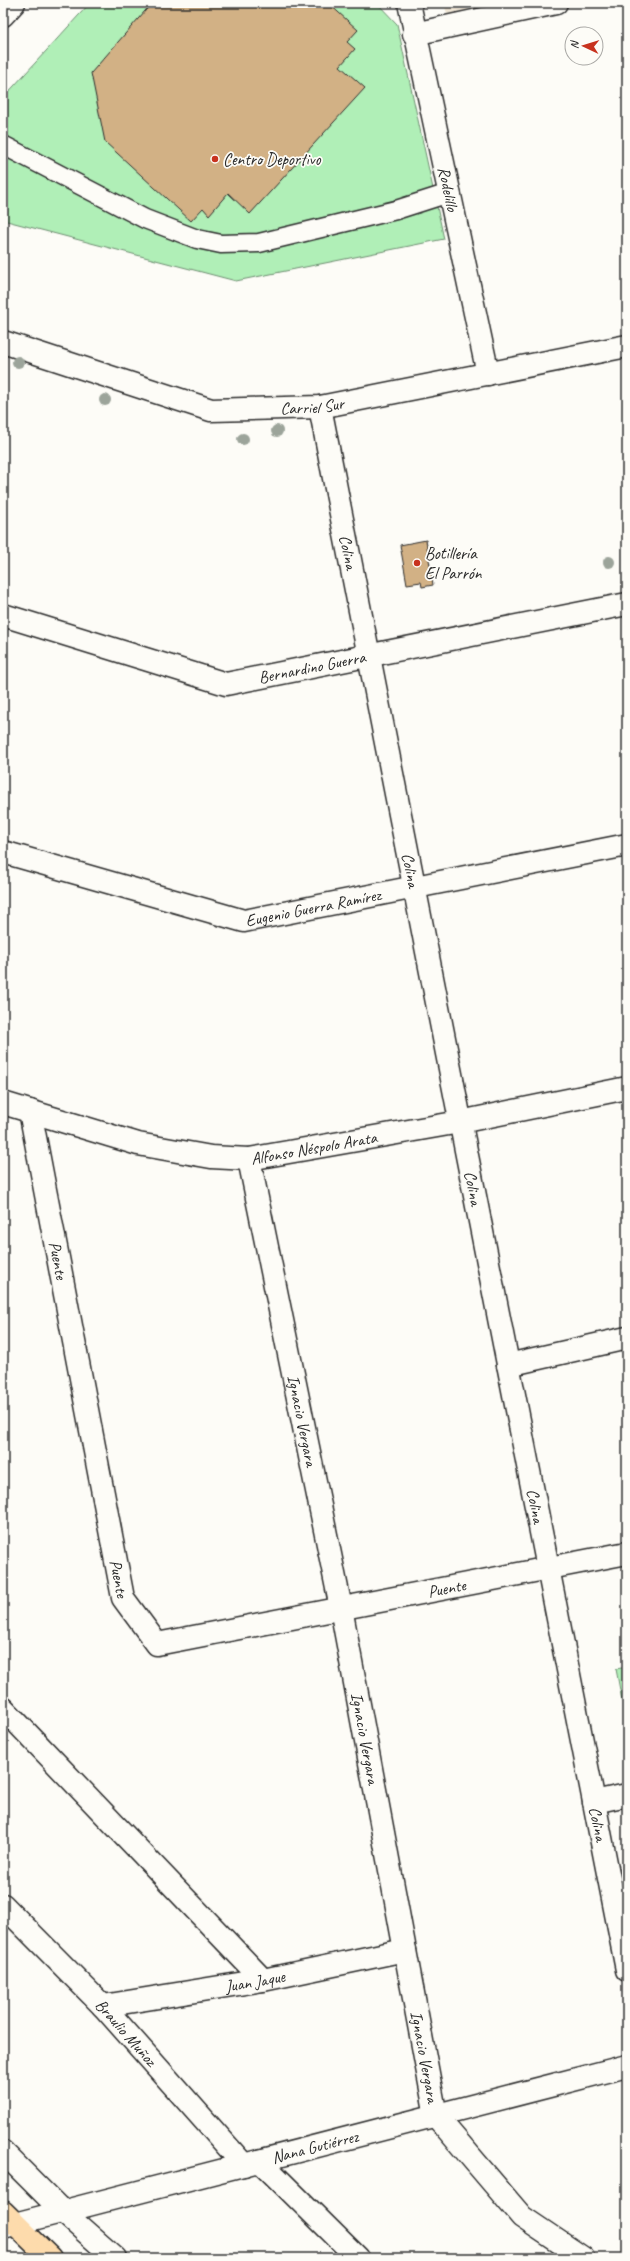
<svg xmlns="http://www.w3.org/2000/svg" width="630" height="2261" font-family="Caveat,sans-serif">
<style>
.built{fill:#f0e6d5}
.green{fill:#b0efb7;stroke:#6e8d71}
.building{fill:#d2b185;stroke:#2b2b2b}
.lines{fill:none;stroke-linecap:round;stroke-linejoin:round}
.service-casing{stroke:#2b2b2b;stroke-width:21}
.minor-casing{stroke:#2b2b2b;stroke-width:25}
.tertiary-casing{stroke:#2b2b2b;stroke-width:25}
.primary-casing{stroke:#2b2b2b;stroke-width:25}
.service{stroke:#fdfcf7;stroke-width:18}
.minor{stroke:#fdfcf7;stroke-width:22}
.tertiary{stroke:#fdfcf7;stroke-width:22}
.primary{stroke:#fddbac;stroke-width:22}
.tree{fill:#9ca49a}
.poi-dot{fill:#c8321e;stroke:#fdfcf7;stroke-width:1.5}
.labels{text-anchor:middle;stroke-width:3.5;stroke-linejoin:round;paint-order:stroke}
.poi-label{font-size:17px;fill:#2b2b2b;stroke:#fdfcf7;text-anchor:start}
.street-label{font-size:17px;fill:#2b2b2b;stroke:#fdfcf7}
</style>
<rect width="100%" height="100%" fill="#fdfcf7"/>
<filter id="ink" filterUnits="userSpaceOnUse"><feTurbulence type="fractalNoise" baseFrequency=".025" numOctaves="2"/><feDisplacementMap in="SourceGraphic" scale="8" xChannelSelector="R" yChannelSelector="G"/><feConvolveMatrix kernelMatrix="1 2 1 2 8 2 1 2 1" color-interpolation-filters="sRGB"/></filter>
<g filter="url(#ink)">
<polygon class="built" points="444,3 499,3 447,14"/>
<g class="green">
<polygon points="90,3 377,3 397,24 444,239 236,281 3,220 3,98"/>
<polygon points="627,1667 627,1727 616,1669"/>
</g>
<g class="building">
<polygon points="152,3 328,3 358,30 347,42 355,49 340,66 365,88 250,214 228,193 209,215 203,208 191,221 105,142 91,73"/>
<polygon points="426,540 433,585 422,587 421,582 407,584 400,545"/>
</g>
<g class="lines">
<defs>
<polyline id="service" points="3,145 145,219 197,239 221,244 259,243 396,210 449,193"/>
<g id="minor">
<path id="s1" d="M409,3L488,374"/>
<polyline points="414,34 556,3"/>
<path id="s2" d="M3,342L211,410L320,407L627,346"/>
<path id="s3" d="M320,407L627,1970"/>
<path id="s4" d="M3,852L244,921L627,845"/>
<path id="s5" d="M3,1103L138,1144L211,1157L249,1159L460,1122L627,1088"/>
<path id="s6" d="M30,1111L123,1598L157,1644L627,1553"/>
<path id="s7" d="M249,1159L341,1608L436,2116L522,2217L583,2258"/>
<polyline points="508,1365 627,1338"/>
<polyline points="3,1708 263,1980"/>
<polyline points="594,1802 627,1795"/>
<path id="s8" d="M3,1905L103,2006L244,2165"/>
<path id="s9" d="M103,2006L263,1980L405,1950"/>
<polyline points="3,2152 63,2212 115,2258"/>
<polyline points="260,2161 358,2258"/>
</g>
<g id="tertiary">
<polyline points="3,15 14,3"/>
<path id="s10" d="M3,615L226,684L627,604"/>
<path id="s11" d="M3,2227L627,2066"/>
</g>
<polyline id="primary" points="3,2212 50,2258"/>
</defs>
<use href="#service" class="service-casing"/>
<use href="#minor" class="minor-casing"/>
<use href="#tertiary" class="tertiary-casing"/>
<use href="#primary" class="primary-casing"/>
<use href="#service" class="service"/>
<use href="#minor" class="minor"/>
<use href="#tertiary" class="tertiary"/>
<use href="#primary" class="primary"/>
</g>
<g class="tree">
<circle cx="18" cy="362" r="6"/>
<circle cx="105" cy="400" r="6"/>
<circle cx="277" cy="431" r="6"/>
<circle cx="243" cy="439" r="6"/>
<circle cx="609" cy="562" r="6"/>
</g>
</g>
<g class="poi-dot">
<circle cx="215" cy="159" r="4"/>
<circle cx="417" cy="563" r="4"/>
</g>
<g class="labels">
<g class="poi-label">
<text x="223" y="165">Centro Deportivo</text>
<text x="425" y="559">Botillería<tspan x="425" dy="20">El Parrón</tspan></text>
</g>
<g class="street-label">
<text dy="6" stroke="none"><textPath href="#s1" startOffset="190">Rodelillo</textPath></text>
<text dy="6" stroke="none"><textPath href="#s2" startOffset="320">Carriel Sur</textPath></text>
<text dy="6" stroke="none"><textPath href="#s3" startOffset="148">Colina</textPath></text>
<text dy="6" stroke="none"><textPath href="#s10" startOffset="321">Bernardino Guerra</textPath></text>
<text dy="6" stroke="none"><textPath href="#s3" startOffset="472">Colina</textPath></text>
<text dy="6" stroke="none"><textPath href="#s4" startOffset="321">Eugenio Guerra Ramírez</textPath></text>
<text dy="6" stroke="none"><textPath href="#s5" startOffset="319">Alfonso Néspolo Arata</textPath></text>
<text dy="6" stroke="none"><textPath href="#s3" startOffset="796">Colina</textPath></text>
<text dy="6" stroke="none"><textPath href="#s6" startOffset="152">Puente</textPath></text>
<text dy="6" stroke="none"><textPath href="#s7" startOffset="267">Ignacio Vergara</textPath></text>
<text dy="6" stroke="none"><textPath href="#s3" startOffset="1120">Colina</textPath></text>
<text dy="6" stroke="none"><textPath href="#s6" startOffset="476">Puente</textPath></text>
<text dy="6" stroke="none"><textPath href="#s6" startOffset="848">Puente</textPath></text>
<text dy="6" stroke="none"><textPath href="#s7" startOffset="591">Ignacio Vergara</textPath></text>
<text dy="6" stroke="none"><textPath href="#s3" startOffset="1444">Colina</textPath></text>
<text dy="6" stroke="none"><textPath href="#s9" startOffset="154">Juan Jaque</textPath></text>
<text dy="6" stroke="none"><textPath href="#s8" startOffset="177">Braulio Muñoz</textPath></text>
<text dy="6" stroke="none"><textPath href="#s7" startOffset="915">Ignacio Vergara</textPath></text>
<text dy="6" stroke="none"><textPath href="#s11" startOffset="322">Nana Gutiérrez</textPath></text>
</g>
</g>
<rect width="630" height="2261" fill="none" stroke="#fdfcf7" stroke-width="16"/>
<rect x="8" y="8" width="614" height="2245" fill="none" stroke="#2b2b2b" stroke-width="1.5" filter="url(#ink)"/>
<g transform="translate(584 46) rotate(274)"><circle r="19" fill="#fdfcf7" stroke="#a9a8a5"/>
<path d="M0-3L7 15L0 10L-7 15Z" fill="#c8321e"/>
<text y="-6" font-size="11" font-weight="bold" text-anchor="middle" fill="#2b2b2b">N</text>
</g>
</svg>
